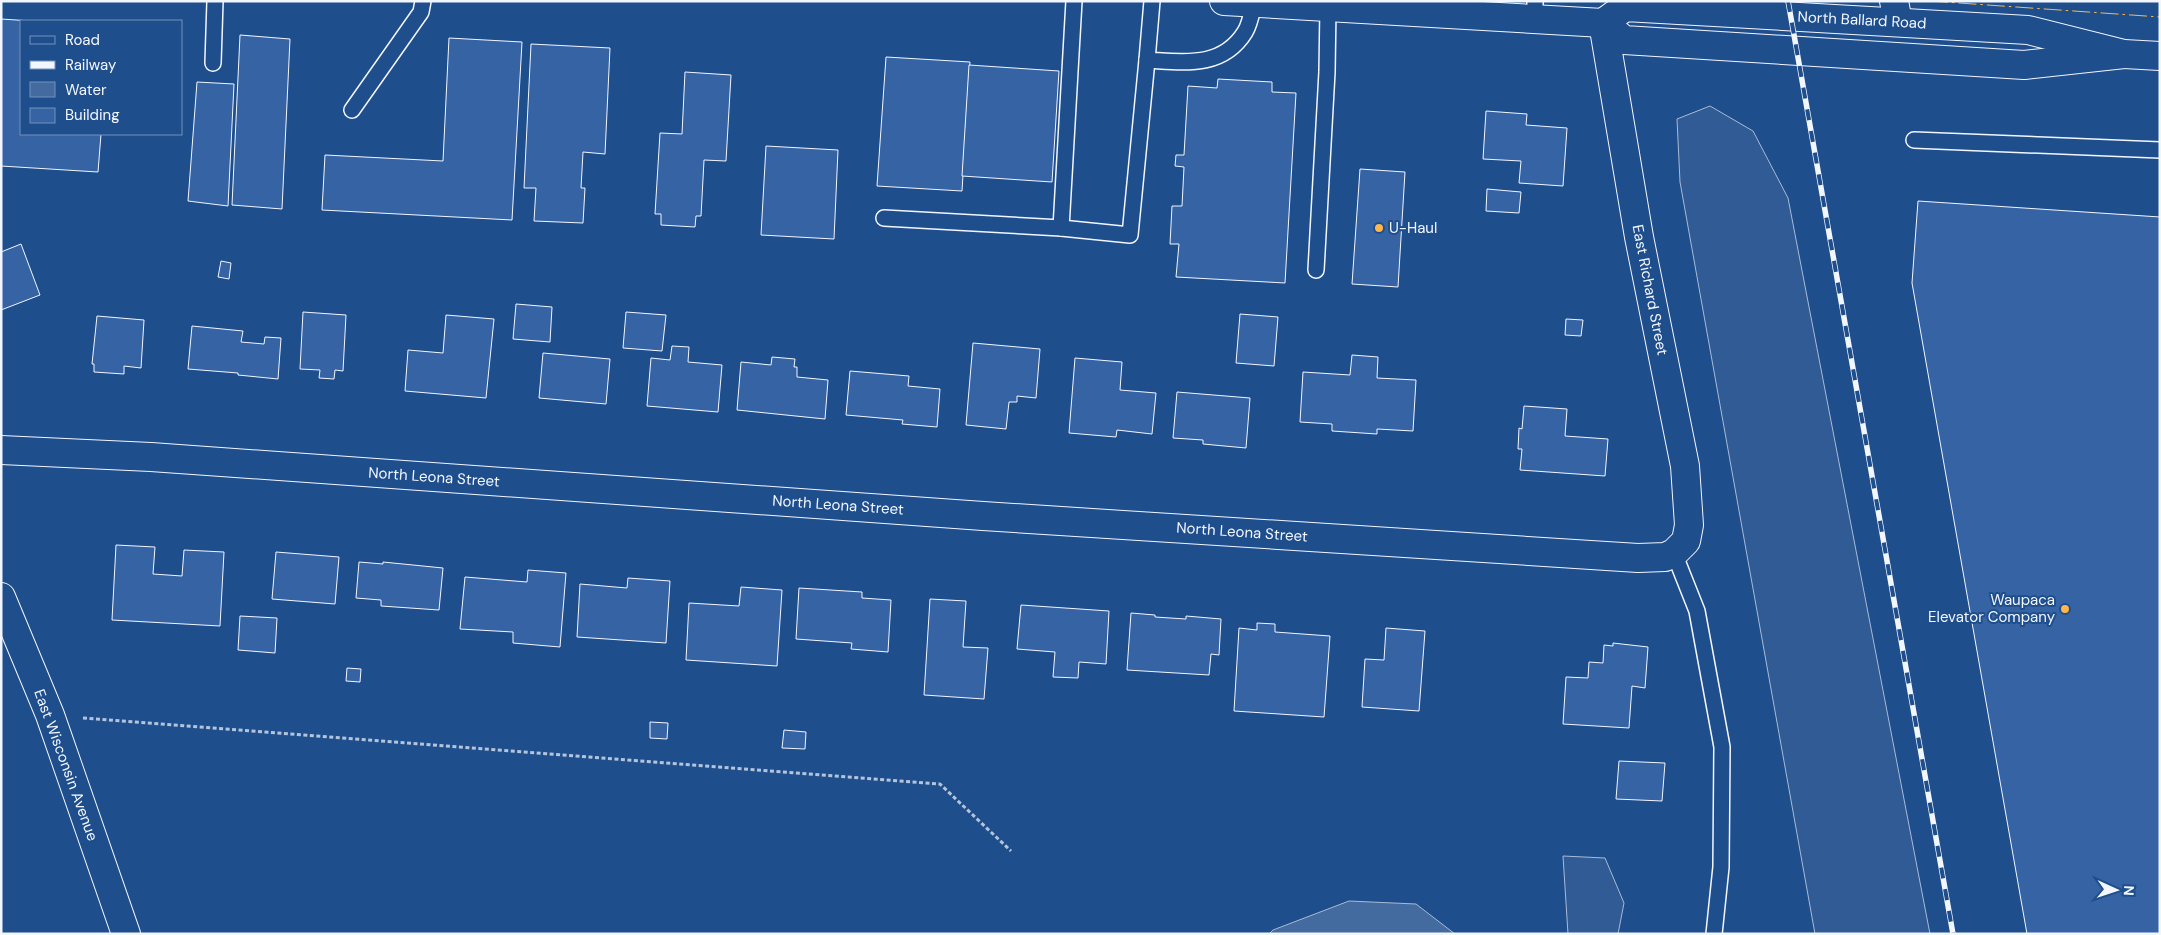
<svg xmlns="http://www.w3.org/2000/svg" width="2161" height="935" font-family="'DM Sans',sans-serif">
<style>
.built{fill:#305b95;stroke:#a8bbd7}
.water{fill:#446ba0;stroke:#a8bbd7}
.building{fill:#3563a3;stroke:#f2f6ff}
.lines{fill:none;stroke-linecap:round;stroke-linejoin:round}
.lane-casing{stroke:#f2f6ff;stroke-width:18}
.street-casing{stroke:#f2f6ff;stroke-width:30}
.secondary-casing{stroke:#f2f6ff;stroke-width:30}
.path{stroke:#b3c4dc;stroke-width:3;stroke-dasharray:4 2.5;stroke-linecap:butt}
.lane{stroke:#1f4e8c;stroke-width:15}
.street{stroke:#1f4e8c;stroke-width:28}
.secondary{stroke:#1f4e8c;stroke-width:28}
.rail-casing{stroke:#f2f6ff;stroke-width:5.5}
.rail{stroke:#1f4e8c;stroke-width:4;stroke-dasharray:11;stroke-linecap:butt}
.power{stroke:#ffb74d;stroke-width:1;stroke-dasharray:18 4 2.5 4;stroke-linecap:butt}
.poi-dot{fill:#ffb74d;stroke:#1f4e8c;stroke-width:2}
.labels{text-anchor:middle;stroke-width:4;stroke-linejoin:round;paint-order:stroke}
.street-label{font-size:15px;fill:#f2f6ff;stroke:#1f4e8c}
.poi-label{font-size:15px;fill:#f2f6ff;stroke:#1f4e8c;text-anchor:start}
</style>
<rect width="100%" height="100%" fill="#1f4e8c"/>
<g class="built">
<polygon points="1710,106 1753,131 1788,198 1930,934 1815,934 1680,182 1677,119"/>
<polygon points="1563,856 1605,858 1624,903 1618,934 1568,934"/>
</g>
<polygon class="water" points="1349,901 1416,904 1455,934 1269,934 1273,930"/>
<g class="building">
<polygon points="1,19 32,21 21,21 21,134 101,134 98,172 1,166"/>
<polygon points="240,35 290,39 282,209 232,205"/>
<polygon points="449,38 522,42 512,220 322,210 325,155 443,161"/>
<polygon points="531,44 610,48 605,154 583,152 581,188 585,188 583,223 534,221 536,188 524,188"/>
<polygon points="886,57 970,62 962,191 877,186"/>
<polygon points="969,65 1059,71 1052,182 962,176"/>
<polygon points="685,72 731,75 726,161 704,160 701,216 696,216 695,227 661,225 661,214 655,214 660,133 682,134"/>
<polygon points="1218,79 1272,82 1272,92 1296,93 1285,283 1176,277 1179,244 1170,244 1172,206 1182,206 1184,167 1175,166 1176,155 1184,155 1188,86 1217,88"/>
<polygon points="197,82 234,84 228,206 188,201"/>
<polygon points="1486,111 1527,114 1526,125 1567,128 1563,186 1519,183 1521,161 1483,159"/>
<polygon points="766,146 838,150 834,239 761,235"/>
<polygon points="1360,169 1405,172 1398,287 1352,284"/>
<polygon points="1487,189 1521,192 1519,213 1486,211"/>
<polygon points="1918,201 2160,217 2160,934 2027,934 1912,283"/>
<polygon points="21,244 40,295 1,310 1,252"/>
<polygon points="221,261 231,263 229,279 218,277"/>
<polygon points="516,304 552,307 550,342 513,339"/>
<polygon points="303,312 346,315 343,371 335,370 334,379 319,378 320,370 300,369"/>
<polygon points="626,312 666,315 662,351 623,348"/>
<polygon points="1240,314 1278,317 1274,366 1236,363"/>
<polygon points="446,315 494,319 486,398 405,391 408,350 443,353"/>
<polygon points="97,316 144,320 141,368 124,366 124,374 94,372 94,364 92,364"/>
<polygon points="1566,319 1583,320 1581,336 1565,335"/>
<polygon points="192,326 243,331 241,342 264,344 265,337 281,338 278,379 238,375 238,373 188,369"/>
<polygon points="973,343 1040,349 1036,398 1017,396 1017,402 1009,402 1006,429 966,425"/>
<polygon points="672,346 689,347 688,362 722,365 718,412 647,406 651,358 670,360"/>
<polygon points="543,353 610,359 606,404 539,398"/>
<polygon points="1352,355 1378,357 1377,378 1416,380 1413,431 1377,429 1377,434 1332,431 1332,424 1300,422 1303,372 1350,375"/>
<polygon points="772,357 795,359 794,367 797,367 797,377 828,380 825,419 737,410 741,362 771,365"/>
<polygon points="1075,358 1122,362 1120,390 1156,393 1152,434 1117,430 1116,437 1069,433"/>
<polygon points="850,371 909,376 908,386 940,389 937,427 902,424 903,420 846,415"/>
<polygon points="1177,392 1250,398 1246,448 1203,444 1203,440 1173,438"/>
<polygon points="1524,406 1567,409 1565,436 1608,439 1605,476 1520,470 1522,449 1518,449 1519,428 1522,429"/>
<polygon points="116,545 155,547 153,574 182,576 184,550 224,552 220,626 112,620"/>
<polygon points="276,552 339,557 335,604 272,599"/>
<polygon points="359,562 383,564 383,562 443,568 439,610 381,606 381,600 356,598"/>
<polygon points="528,570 566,573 560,647 513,643 513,632 460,629 465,577 527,582"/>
<polygon points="628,578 670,581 666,643 577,637 580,584 627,588"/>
<polygon points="741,587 782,590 777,666 686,660 689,603 739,606"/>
<polygon points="799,588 862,592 862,598 891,600 888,652 851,649 852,643 796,639"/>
<polygon points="930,599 966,601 963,647 988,648 984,699 924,695"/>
<polygon points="1021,605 1109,611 1106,664 1079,662 1078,678 1053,677 1055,652 1017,649"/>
<polygon points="1131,613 1155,615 1155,617 1186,619 1186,616 1221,619 1219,655 1211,654 1209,675 1127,670"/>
<polygon points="240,616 277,618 275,653 238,650"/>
<polygon points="1257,623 1275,624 1275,632 1330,636 1324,717 1234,711 1239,628 1257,630"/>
<polygon points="1386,628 1425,631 1419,711 1362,707 1365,659 1384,660"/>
<polygon points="1613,643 1648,647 1645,688 1632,686 1629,728 1563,724 1566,677 1588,678 1589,662 1603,663 1604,645 1613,646"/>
<polygon points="347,668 361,669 360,682 346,681"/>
<polygon points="650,722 668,723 667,739 650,738"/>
<polygon points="784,730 806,732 805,749 782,748"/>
<polygon points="1619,761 1665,763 1662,801 1616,799"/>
</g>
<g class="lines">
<defs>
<g id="lane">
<path d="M1152,1L1147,60C1183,62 1222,69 1245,32C1250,24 1252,12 1254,3"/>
<polyline points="1535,19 1535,1"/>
<polyline points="213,63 215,1"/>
<polyline points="352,110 421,12 423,1"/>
<polyline points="1914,140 2160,150"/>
<polyline points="884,218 1061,228 1130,235 1147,60"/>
<polyline points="1061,228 1074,1"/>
<polyline points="1316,270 1327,72 1328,7"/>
<polyline points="1674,553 1697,611 1722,747 1721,867 1714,934"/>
</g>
<g id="street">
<polyline points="1894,1 1898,22"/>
<polyline points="1,450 151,457 983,516 1638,558 1665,557 1674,553 1686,541 1689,525 1685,466 1639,237 1603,23"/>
</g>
<g id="secondary">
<polyline points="1224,1 1603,23 1624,40 2024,65 2124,54"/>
<polyline points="1603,23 1625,7 2028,30 2124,54 2160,56"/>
<polyline points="1,597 50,715 126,934"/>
</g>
</defs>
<use href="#lane" class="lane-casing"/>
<use href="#street" class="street-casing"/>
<use href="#secondary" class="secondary-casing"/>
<polyline class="path" points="83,718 940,784 1011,851"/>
<use href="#lane" class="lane"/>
<use href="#street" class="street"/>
<use href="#secondary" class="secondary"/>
<defs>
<polyline id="rail" points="1788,1 1953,934"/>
</defs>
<use href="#rail" class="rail-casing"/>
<use href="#rail" class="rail"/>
<polyline class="power" points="1930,1 2160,17"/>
</g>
<g class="poi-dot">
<circle cx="1379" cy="228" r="5"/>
<circle cx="2065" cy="609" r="5"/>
</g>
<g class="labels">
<g class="street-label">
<text transform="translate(1862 20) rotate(3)" y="5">North Ballard Road</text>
<text transform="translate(1650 290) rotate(79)" y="5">East Richard Street</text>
<text transform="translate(434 477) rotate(4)" y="5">North Leona Street</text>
<text transform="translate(838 505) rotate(4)" y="5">North Leona Street</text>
<text transform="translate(1242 532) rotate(4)" y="5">North Leona Street</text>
<text transform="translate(66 765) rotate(70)" y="5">East Wisconsin Avenue</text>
</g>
<g class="poi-label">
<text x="1389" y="233">U-Haul</text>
<text x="2055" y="605" text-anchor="end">Waupaca<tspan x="2055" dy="17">Elevator Company</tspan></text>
</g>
</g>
<rect width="2161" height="935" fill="none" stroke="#f2f6ff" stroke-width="5"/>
<rect x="20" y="20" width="162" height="115" fill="#1f4e8c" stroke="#7391ba"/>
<rect x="30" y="36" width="25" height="8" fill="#1f4e8c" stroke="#7391ba"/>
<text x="65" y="45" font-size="15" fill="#f2f6ff">Road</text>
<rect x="30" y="61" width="25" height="8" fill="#f2f6ff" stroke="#7391ba"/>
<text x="65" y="70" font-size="15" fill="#f2f6ff">Railway</text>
<rect x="30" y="82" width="25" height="15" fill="#446ba0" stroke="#7391ba"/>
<text x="65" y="95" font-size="15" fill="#f2f6ff">Water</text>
<rect x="30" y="108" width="25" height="15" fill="#3563a3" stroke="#7391ba"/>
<text x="65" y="120" font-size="15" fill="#f2f6ff">Building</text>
<g transform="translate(2116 890) rotate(93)" stroke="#1f4e8c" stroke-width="4" paint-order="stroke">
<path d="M0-4L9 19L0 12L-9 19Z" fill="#f2f6ff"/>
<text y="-8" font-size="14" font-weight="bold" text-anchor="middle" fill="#f2f6ff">N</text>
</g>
</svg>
